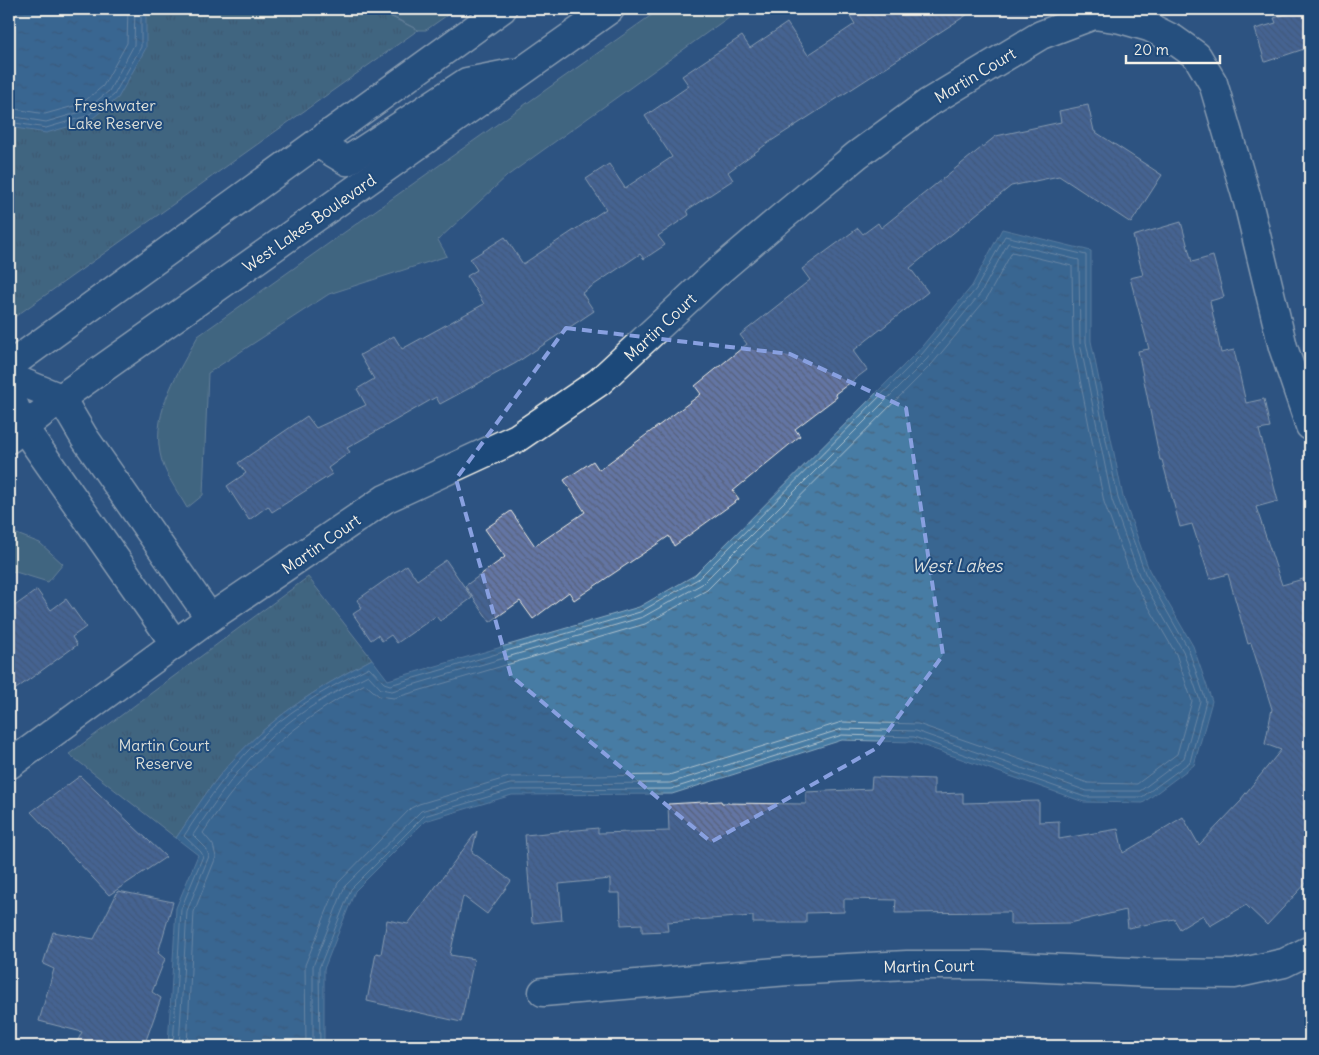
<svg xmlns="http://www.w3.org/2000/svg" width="1319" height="1055" font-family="Delius,sans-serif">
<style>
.grass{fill:#587a7f;stroke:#a6b6b4}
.park{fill:url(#park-tufts);stroke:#a6b6b4}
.water{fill:url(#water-ripples);stroke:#8caabf}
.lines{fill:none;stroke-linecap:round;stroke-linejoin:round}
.shore{stroke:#afc2cd;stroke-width:1}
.building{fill:url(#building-back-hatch);stroke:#f4f1e8}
.minor-casing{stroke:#f4f1e8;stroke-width:31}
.secondary-casing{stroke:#f4f1e8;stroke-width:31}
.minor{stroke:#1f4a7a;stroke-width:28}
.secondary{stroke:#1f4a7a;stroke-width:28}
.marked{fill:none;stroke:#88a0e0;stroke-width:4;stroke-dasharray:10 6;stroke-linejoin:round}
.labels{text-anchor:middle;stroke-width:4;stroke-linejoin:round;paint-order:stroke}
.street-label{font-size:16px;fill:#f4f1e8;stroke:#1f4a7a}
.park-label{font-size:16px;fill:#dddfd8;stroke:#1f4a7a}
.water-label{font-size:18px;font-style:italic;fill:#dadfde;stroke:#1f4a7a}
</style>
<defs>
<pattern id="park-tufts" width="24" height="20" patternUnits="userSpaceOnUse" patternTransform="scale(1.25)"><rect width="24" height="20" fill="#587a7f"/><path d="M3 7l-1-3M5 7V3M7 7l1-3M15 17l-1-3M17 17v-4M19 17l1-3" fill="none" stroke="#506162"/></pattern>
<pattern id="water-ripples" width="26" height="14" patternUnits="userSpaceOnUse" patternTransform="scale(1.25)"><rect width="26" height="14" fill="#477ba4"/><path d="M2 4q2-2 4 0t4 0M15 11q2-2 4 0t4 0" fill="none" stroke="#48647a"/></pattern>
<pattern id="building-back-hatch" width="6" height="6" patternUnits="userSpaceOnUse" patternTransform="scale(1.25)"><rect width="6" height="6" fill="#6375a4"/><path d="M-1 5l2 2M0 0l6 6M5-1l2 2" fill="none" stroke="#57617a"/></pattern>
</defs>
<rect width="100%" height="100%" fill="#2d5382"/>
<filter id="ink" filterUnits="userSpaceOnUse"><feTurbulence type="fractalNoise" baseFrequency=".02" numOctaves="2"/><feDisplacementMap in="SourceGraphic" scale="10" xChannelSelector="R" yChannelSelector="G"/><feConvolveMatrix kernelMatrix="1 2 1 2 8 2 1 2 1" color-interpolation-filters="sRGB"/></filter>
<g filter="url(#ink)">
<g class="grass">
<polygon points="378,9 456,9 426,30 418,30"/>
<path d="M660,9H740L507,176L438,240L447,256L329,294L208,373L203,495L187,508C178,492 163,472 160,453C152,411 179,371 198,336Z"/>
<polygon points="9,531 40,543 63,564 48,582 9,570"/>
</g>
<g class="park">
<polygon points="9,9 375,9 418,30 9,321"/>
<path d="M308,577L372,659C313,691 270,717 225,769C207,790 192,815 176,838L69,754Z"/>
</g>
<g class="water">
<polygon points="9,9 146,9 146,48 118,98 89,121 46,133 9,127"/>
<path d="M1002,229L1091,251V341L1123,497L1149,570L1193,646L1212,701L1194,765L1143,803L1084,802L913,742L842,740L672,794L512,795L425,821L355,891L324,969V1046H168L176,908L198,855L176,838C192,815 207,790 225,769C270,717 313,691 372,659L388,680L639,607L695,575L918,351L972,286Z"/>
</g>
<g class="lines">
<g class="shore">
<polyline points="9,108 45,114 81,104 103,86 127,43 128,9"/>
<polyline points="9,116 46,122 84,111 109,91 134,45 135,9"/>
<polyline points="9,122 46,128 87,116 114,95 141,47 141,9"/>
<path d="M173,1046L181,909L203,856L201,852L184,836C208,799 234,762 267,732C297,705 334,685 369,667L384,683L390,685L640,612L698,579L922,354L976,289L1005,236L1086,255V342L1118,498L1145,573L1188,648L1206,701L1190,762L1142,797H1085L914,737L842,735L671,789L511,790L424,816L351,889L319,968L320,1046"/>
<path d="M179,1046L187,911L209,856L206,848L193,835C216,800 240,765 271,737C300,711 334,692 368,675L381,689L392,691L643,617L702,584L927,359L981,293L1008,243L1079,260L1080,343L1112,500L1139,575L1183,651L1200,701L1184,758L1140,791H1087L916,731L842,729L670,783L510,784L421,811L345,886L313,966V1046"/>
<path d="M187,1046L194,912L216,857L213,845L203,833C248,764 292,723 365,684L379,696L394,698L645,624L707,590L932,364L987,298L1012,252L1072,266L1073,344L1104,502L1132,578L1176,654L1192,701L1177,754L1137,784L1088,783L918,724L842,722L669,775L509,777L419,804L411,808L338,883L305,965L306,1046"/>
</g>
</g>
<g class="building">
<polygon points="846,9 976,9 768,143 728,172 733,180 687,210 689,215 658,236 665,245 644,259 640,254 582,293 594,311 516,363 440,404 436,397 347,448 350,452 328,468 332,474 272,512 268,506 249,520 227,486 246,473 238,463 307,416 316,428 366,405 357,389 374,379 360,355 394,336 402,349 484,304 467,276 477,270 470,259 505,237 523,264 606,209 586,179 609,164 625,188 672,157 645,116 689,86 682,76 742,36 750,48 787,23 808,55 855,24"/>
<polygon points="1302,9 1310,9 1310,47 1265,62 1255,29 1276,23 1274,18"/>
<polygon points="1088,105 1094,131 1162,175 1131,223 1059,176 1011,186 910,268 928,292 853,351 867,370 835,394 837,397 795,429 800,436 733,491 739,499 674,546 669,536 574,600 569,592 533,619 520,601 490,622 465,586 505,557 485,529 511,511 535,546 585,512 564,480 593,461 599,470 701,394 695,386 747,344 740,335 810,280 802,269 858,228 863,234 878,223 881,228 996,136 1061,122 1059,111"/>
<polygon points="1181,222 1192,262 1213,256 1224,297 1210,301 1221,353 1234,350 1246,403 1264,399 1270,428 1259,430 1278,501 1256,507 1282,585 1310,577 1310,879 1267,925 1246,905 1210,926 1203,915 1180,929 1174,919 1128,928 1126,910 1070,923 1010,924 1010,912 895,913 896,900 844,899 844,912 806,913 806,923 753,923 753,916 667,922 668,931 642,932 642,924 621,925 620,893 610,893 610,879 559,884 562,920 532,923 525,835 598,828 598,833 669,831 668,804 721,801 722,803 806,804 806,792 871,789 872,777 934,779 934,794 963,793 963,803 1039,801 1039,822 1059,821 1059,839 1118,829 1123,853 1183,817 1199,845 1242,800 1241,799 1281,750 1265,744 1272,709 1251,643 1248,644 1228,574 1210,579 1192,524 1180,527 1162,460 1160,460 1138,351 1149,349 1130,278 1143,275 1133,236"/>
<polygon points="446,560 472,598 440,621 436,616 397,643 391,635 382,641 378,635 371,640 353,614 362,608 357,600 407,565 417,580"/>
<polygon points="37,590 51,610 66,599 86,627 72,637 77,645 9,694 9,610"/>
<polygon points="80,776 166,857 109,895 31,812"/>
<polygon points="477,831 472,852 511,881 487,914 463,896 450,955 474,959 461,1022 367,1001 376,953 381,954 387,920 408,924"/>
<polygon points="118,891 173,902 158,953 165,959 152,992 161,998 144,1046 75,1046 82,1032 39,1021 54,969 43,964 53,932 94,939"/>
</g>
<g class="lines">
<defs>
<g id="minor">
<polyline points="61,398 84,437 210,618"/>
<polyline points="24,428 175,644"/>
<polyline points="9,765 210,618 385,499 517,438 599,382 714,275 781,218 857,155 928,103 1041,35 1094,15 1121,19 1149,27 1173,39 1197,56 1213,83 1248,202 1283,347 1310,426"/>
<polyline points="543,992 788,971 907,965 984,965 1150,973 1234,974 1284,963 1310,950"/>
</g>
<g id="secondary">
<polyline points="328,134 327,149 347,161 467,82 513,73"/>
<polyline points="9,366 502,9"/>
<polyline points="9,377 61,398"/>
<polyline points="9,393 24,428"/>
<polyline points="9,439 61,398 610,9"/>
</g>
</defs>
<use href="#minor" class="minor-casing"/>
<use href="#secondary" class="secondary-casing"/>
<use href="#minor" class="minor"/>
<use href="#secondary" class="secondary"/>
</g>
</g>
<path d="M0 0H1319V1055H0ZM566,328L790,354L906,408L943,655L875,749L711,842L511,676L456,479Z" fill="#2d5382" fill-opacity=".55" fill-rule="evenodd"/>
<path class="marked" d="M566,328L790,354L906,408L943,655L875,749L711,842L511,676L456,479Z"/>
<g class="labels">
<g class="street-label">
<text transform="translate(975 75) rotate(-31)" y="6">Martin Court</text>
<text transform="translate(309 223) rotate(-35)" y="6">West Lakes Boulevard</text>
<text transform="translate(660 327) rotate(-43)" y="6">Martin Court</text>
<text transform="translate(321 544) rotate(-35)" y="6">Martin Court</text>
<text transform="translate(929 966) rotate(-1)" y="6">Martin Court</text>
</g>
<g class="park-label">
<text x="115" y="111">Freshwater<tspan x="115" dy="18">Lake Reserve</tspan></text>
<text x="164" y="751">Martin Court<tspan x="164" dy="18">Reserve</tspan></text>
</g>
<g class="water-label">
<text x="957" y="572">West Lakes</text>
</g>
</g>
<rect width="1319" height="1055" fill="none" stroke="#1f4a7a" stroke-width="30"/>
<rect x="15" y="15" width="1289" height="1025" fill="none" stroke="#f4f1e8" stroke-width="2" filter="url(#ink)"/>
<path d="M1126 55v8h94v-8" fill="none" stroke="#f4f1e8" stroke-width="2.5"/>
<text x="1134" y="55" font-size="15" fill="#f4f1e8" stroke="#1f4a7a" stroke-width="4" paint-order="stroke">20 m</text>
</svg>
